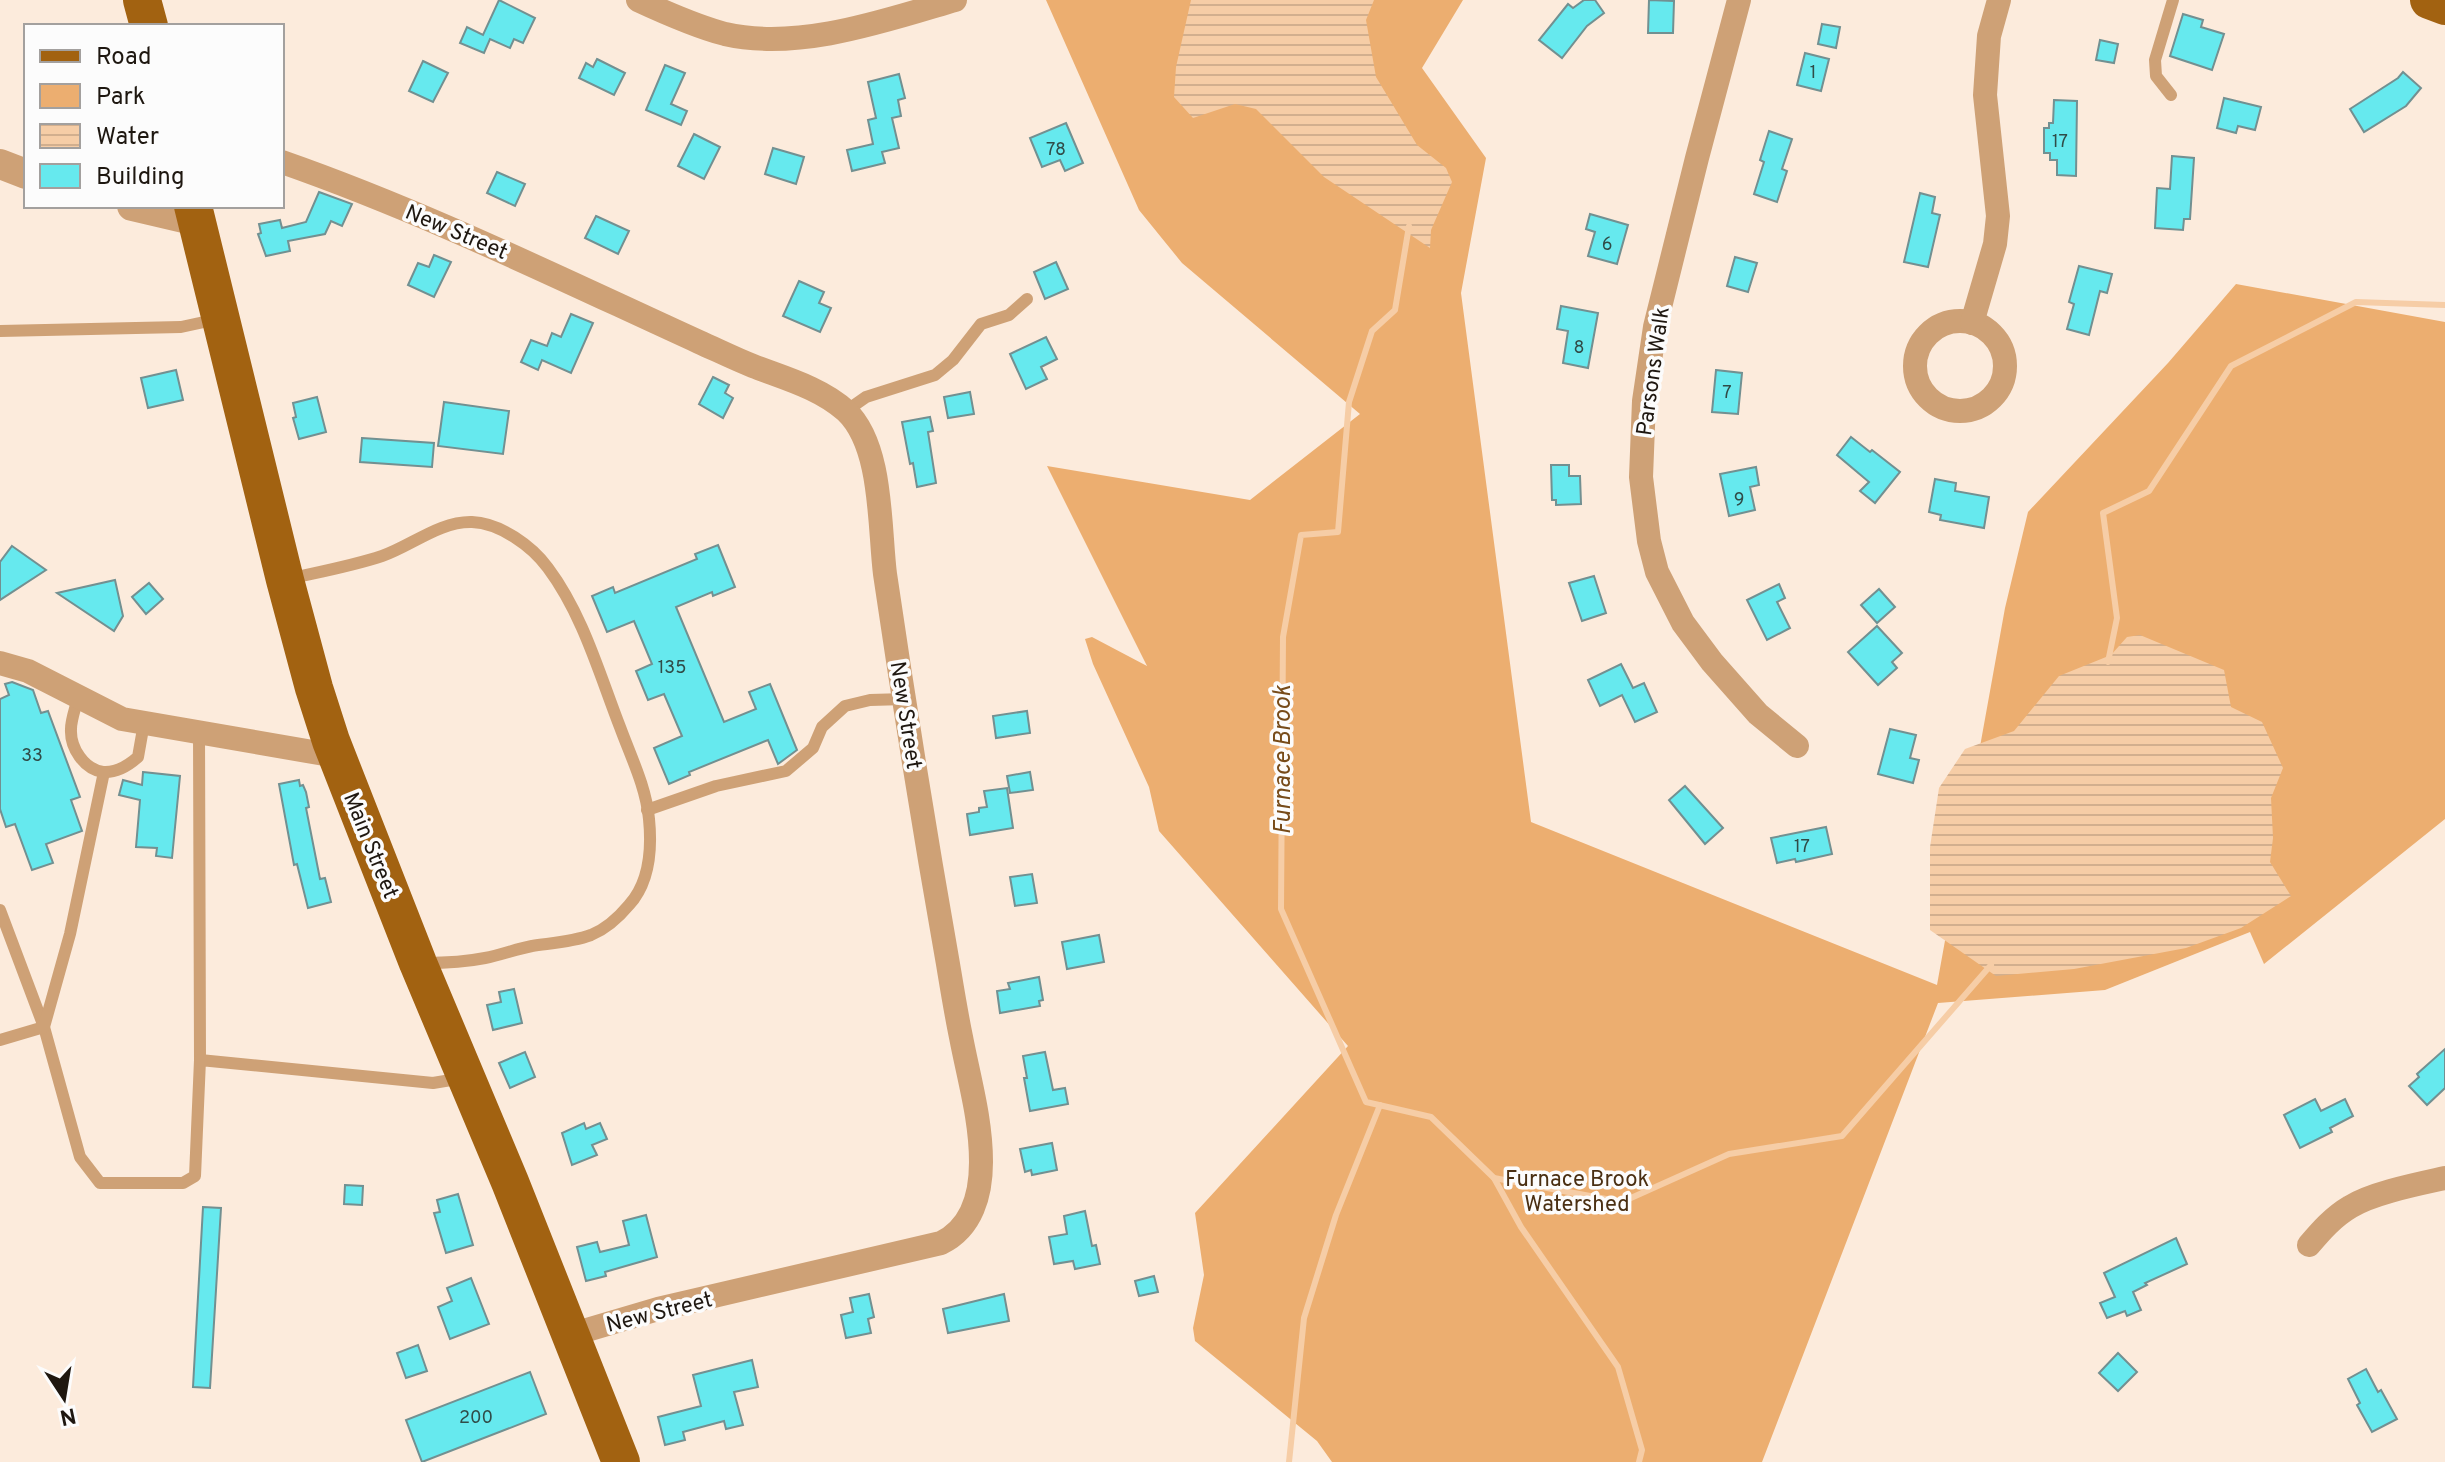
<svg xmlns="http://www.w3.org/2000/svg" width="2445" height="1462" font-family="Overpass,sans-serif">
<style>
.green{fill:#ecae70}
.water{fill:url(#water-rules)}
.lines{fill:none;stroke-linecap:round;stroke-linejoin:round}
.stream{stroke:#f6cda6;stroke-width:6}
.building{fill:#66e9ee;stroke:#729091;stroke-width:2}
.service{stroke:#cea176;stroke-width:12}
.minor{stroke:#cea176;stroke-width:24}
.tertiary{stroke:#cea176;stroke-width:30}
.primary{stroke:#a26211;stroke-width:38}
.labels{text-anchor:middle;stroke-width:7;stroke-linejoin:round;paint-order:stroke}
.number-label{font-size:18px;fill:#304c48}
.street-label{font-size:22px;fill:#1e1710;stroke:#fcfcfc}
.park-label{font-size:22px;fill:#4a2f12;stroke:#fcfcfc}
.water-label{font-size:24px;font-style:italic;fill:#774b19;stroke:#fcfcfc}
</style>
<defs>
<pattern id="water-rules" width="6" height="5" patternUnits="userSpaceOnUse" patternTransform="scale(2)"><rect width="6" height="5" fill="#f6cda6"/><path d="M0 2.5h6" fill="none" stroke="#d2af8e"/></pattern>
</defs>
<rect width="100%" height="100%" fill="#fcebdc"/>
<polygon class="green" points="1046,0 1463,0 1422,68 1486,158 1461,293 1531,822 1937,985 2005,608 2028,512 2168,363 2236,284 2445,322 2445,819 2264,964 2250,932 2105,990 1938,1003 1762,1462 1332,1462 1317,1441 1195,1341 1193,1328 1204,1275 1195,1213 1348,1046 1159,831 1149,787 1093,664 1085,639 1092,637 1147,666 1047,466 1250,500 1360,414 1182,263 1139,210"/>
<g class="water">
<polygon points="1191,0 1374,0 1366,20 1376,77 1417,145 1446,168 1452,182 1431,230 1430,248 1324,177 1256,109 1235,104 1193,118 1174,97 1176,67"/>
<polygon points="2140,635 2224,670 2231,707 2262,722 2283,768 2271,798 2273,838 2270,862 2291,896 2241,928 2186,948 2074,969 1996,976 1930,930 1930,847 1939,788 1965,749 2014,731 2059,676 2111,655 2127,637"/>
</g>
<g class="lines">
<g class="stream">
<polyline points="1409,226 1395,310 1372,331 1349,402 1338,532 1301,535 1283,637 1281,909 1366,1102 1431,1117 1494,1178 1521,1227 1618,1367 1642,1450 1639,1462"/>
<polyline points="2108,662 2117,618 2103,513 2149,491 2231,366 2356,302 2445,305"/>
<polyline points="1494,1178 1622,1202 1729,1154 1842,1136 1991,965"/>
<polyline points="1289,1462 1304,1318 1336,1215 1380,1105"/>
</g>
</g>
<g class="building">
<polygon points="499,0 535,18 523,43 514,39 510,48 490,39 484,53 460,43 467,27 483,35"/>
<polygon points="1584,0 1595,0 1604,13 1587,26 1562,58 1539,40 1568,4 1573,8"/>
<polygon points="1649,0 1674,1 1673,33 1648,33"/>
<polygon points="2183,14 2203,20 2201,27 2224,34 2212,70 2170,56"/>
<polygon points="1822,24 1840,27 1836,48 1818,44"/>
<polygon points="2100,40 2118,44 2114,63 2096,60"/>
<polygon points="1805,53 1829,59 1821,91 1797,85"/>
<polygon points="597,59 625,73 614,95 579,78 586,63 593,67"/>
<polygon points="423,61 448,73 433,102 409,91"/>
<polygon points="665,65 685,73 671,104 687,111 681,125 646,110"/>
<polygon points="2403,72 2421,88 2406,106 2364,132 2350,109 2398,78"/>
<polygon points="899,74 905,98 898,100 901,116 892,118 899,148 882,152 885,163 852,171 847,150 873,144 868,120 876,118 868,82"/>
<polygon points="2224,98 2261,107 2255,130 2238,126 2236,133 2217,128"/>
<polygon points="2054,100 2077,101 2076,176 2057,175 2057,160 2050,160 2050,153 2044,153 2044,128 2049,128 2049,123 2053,123"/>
<polygon points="1066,123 1083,163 1065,171 1060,160 1042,167 1030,138"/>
<polygon points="1769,131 1792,139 1782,169 1787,171 1777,202 1754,194 1764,162 1760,160"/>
<polygon points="694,134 720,147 704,179 678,166"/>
<polygon points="773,148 804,157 796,184 765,174"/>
<polygon points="2172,156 2194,158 2190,219 2184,219 2183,230 2155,228 2157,188 2170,189"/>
<polygon points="497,172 525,184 515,206 487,193"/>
<polygon points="319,192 352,204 342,226 331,221 325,234 288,241 290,251 266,256 258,234 261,233 259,224 280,220 282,228 306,222"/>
<polygon points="1920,193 1935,197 1932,213 1940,215 1928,267 1904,262"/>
<polygon points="1590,214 1628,225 1617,264 1588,256 1595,232 1586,229"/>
<polygon points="596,216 629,231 618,254 585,238"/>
<polygon points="434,255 451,262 434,297 408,285 418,263 429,267"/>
<polygon points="1735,257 1757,263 1748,292 1727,286"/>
<polygon points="1056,262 1068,289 1045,299 1034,272"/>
<polygon points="2079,266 2112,274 2107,293 2100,291 2089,335 2067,329 2074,304 2069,302"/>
<polygon points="799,281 824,292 819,303 831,308 820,332 783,316"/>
<polygon points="1561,306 1598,313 1588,368 1563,363 1568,331 1557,329"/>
<polygon points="571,314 593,323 571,373 542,360 538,370 521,362 531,340 547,346 552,333 561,337"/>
<polygon points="1046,337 1057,359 1041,367 1047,379 1026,389 1010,354"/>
<polygon points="176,370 183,400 148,408 141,378"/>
<polygon points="1716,370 1742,373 1738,414 1712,412"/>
<polygon points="713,377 729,385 725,393 733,398 723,418 699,404"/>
<polygon points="970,392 974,414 948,418 944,397"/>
<polygon points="317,397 326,432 299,439 293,418 296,417 293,403"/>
<polygon points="444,402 509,411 503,454 438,446"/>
<polygon points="930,417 933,431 928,432 936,483 917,487 913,463 910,464 902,422"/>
<polygon points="1851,437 1870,452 1872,450 1900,472 1875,503 1860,491 1869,482 1837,455"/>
<polygon points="362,438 434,443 432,467 360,462"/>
<polygon points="1551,465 1569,465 1569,476 1580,476 1581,504 1556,505 1556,500 1552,500"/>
<polygon points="1756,467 1759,485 1750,487 1755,510 1729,516 1720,474"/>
<polygon points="1935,479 1956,483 1955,491 1989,497 1984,528 1940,520 1941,515 1929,512"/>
<polygon points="718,545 735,587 713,596 712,592 676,607 724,722 756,709 749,692 770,684 797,750 778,764 768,740 689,772 690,775 669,784 654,748 682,736 664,694 648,700 636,671 652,664 634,621 607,632 592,596 613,587 615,593 697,559 695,554"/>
<polygon points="12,546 46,570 0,600 0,562"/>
<polygon points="1594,576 1606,613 1582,621 1569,583"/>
<polygon points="115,580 123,616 114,631 57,593"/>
<polygon points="149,583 163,599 146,614 132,597"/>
<polygon points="1779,584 1785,598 1777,602 1790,628 1767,640 1747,600"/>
<polygon points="1879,589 1895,607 1877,623 1861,605"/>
<polygon points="1877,626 1902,653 1892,662 1897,668 1878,685 1848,652"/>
<polygon points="1621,664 1633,688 1644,683 1657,712 1635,722 1622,695 1600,706 1588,680"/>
<polygon points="12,682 33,690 41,713 48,711 80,797 71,800 82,831 46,844 53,863 32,870 15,824 6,827 0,809 0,699 9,695 5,684"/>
<polygon points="1027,711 1030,733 996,738 993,716"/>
<polygon points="1890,729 1916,735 1910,758 1919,760 1913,783 1878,774"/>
<polygon points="143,772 180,776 172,858 156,856 157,848 136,847 140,800 119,795 123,780 142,785"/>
<polygon points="1030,772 1033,790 1010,793 1007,776"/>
<polygon points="299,780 300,786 303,785 306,792 309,807 306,808 320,879 325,878 331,902 308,908 297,864 294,865 279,784"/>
<polygon points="1685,786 1723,828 1705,844 1669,800"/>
<polygon points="1007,788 1013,828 970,835 967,814 979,812 979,808 987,807 984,791"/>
<polygon points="1826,827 1832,854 1796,862 1795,859 1777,863 1771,838"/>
<polygon points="1032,874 1037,903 1015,906 1010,877"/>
<polygon points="1099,935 1104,962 1067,969 1062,942"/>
<polygon points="1039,977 1043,1000 1039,1001 1040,1006 1000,1013 997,991 1010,989 1008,983"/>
<polygon points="514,989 522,1023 493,1030 487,1005 501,1002 499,992"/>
<polygon points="2445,1049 2445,1088 2427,1105 2409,1086 2419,1077 2417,1074"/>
<polygon points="525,1052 535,1077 510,1088 499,1063"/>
<polygon points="1045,1052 1053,1090 1065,1088 1068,1104 1030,1111 1024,1078 1027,1078 1023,1056"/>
<polygon points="2315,1099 2321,1111 2345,1099 2353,1116 2330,1128 2332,1132 2300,1148 2284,1115"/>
<polygon points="584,1123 586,1129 600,1123 607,1139 592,1145 597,1155 572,1165 562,1133"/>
<polygon points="1052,1143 1057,1170 1032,1175 1031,1170 1025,1172 1020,1149"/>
<polygon points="345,1185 363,1186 362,1205 344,1204"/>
<polygon points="458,1194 473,1245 446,1253 434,1213 440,1212 437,1200"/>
<polygon points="203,1207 221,1208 210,1388 193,1387"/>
<polygon points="1085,1211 1092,1246 1096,1245 1100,1264 1075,1269 1073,1261 1054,1264 1049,1237 1067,1234 1064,1216"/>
<polygon points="646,1215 657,1257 605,1272 606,1276 586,1281 577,1247 597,1242 600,1252 629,1245 623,1221"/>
<polygon points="2176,1238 2187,1264 2145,1283 2147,1285 2133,1292 2141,1310 2127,1316 2125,1311 2107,1318 2100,1303 2115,1297 2104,1273"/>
<polygon points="1154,1276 1158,1292 1139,1296 1135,1281"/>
<polygon points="471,1278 489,1324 450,1339 438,1307 452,1301 447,1288"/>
<polygon points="869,1294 874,1317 868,1319 871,1333 846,1338 841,1315 853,1312 850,1298"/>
<polygon points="1004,1294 1009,1321 948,1333 943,1309"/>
<polygon points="418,1345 427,1371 406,1378 397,1353"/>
<polygon points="2118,1353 2137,1372 2118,1391 2099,1373"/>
<polygon points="752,1360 758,1387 734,1392 743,1425 726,1429 724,1421 683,1432 685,1440 665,1445 658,1417 701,1406 693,1375"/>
<polygon points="2366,1369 2378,1392 2381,1390 2397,1419 2372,1432 2357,1405 2360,1403 2348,1379"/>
<polygon points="530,1372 546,1414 422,1462 406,1420"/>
</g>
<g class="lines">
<g class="service">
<polyline points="2171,95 2156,76 2155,60 2173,0"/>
<polyline points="0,331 181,327 218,319"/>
<polyline points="846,411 866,397 935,375 953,360 981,324 1009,315 1027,299"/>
<path d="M288,579C319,572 352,566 382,556C411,546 440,521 472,522C500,523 532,546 548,568C583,615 599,673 620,727C631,757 646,787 649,819C652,849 650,882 629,905C619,917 606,929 591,935C572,942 552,943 532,946C516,949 501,955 485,958C465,962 445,963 425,963"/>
<path d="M78,697C76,707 71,719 71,729C70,748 84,769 103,772C116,773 129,765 138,757L144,723"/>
<polyline points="199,732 200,1060"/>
<polyline points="647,810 716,786 786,771 813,748 822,727 845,706 870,700 905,699"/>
<polyline points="0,910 44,1027 80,1157 100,1183 183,1183 195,1176 200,1060 433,1083 463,1078"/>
<polyline points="0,1040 44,1027 70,934 104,772"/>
</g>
<g class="minor">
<path d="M638,0C666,13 695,26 725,34C798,51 884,21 955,0"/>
<polyline points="1739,0 1697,158 1655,327 1644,401 1641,477 1649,541 1657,572 1683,623 1712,662 1758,714 1797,746"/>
<path d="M282,162C425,212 561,279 699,342C717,350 735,359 753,366C784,378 821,388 846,411C883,446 879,526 885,574C904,704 925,834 948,964C952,988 956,1013 961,1037C969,1079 981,1119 981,1162C981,1194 972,1228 941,1243L658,1309L570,1335"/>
<circle cx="1960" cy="366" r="45"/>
<polyline points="1972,323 1995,244 1998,216 1985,95 1989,36 1999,0"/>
<polyline points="0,663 28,671 122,719 336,756"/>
<path d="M2309,1245C2321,1231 2333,1217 2350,1207C2372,1193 2418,1184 2445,1178"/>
</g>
<g class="tertiary">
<polyline points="0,164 26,174"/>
<polyline points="132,206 196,221"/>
</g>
<g class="primary">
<polyline points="142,0 149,26"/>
<polyline points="2429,0 2445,6"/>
<polyline points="193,206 285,580 314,688 331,741 418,963 510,1182 621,1462"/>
</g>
</g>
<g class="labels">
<g class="number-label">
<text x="1813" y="78">1</text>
<text x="2060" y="147">17</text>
<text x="1056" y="155">78</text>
<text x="1607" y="250">6</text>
<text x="1579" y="353">8</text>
<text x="1727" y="398">7</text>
<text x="1739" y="505">9</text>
<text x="672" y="673">135</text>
<text x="32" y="761">33</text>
<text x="1802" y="852">17</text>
<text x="476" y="1423">200</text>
</g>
<g class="street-label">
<text transform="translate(457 231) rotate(23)" y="8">New Street</text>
<text transform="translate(1652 371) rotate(-82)" y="8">Parsons Walk</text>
<text transform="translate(907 715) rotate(81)" y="8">New Street</text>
<text transform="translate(372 845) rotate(68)" y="8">Main Street</text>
<text transform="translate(659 1311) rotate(-14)" y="8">New Street</text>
</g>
<g class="park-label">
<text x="1577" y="1186">Furnace Brook<tspan x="1577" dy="25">Watershed</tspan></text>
</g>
<g class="water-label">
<text transform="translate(1282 760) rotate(-90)" y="8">Furnace Brook</text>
</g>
</g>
<rect x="24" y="24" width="260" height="184" fill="#fcfcfc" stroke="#a3a09e" stroke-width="2"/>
<rect x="40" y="50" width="40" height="12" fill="#a26211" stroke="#a3a09e" stroke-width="2"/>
<text x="96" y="64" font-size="24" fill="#1e1710">Road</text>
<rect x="40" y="84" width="40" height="24" fill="#ecae70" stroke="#a3a09e" stroke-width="2"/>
<text x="96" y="104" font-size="24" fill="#1e1710">Park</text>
<rect x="40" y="124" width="40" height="24" fill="url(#water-rules)" stroke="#a3a09e" stroke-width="2"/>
<text x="96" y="144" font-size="24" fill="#1e1710">Water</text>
<rect x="40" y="164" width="40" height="24" fill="#66e9ee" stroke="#a3a09e" stroke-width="2"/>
<text x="96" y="184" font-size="24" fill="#1e1710">Building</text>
<g transform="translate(64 1398) rotate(168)" stroke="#fcfcfc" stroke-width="6" paint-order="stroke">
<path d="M0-6L14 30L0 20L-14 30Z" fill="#1e1710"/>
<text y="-12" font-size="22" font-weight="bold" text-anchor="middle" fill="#1e1710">N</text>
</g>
</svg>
